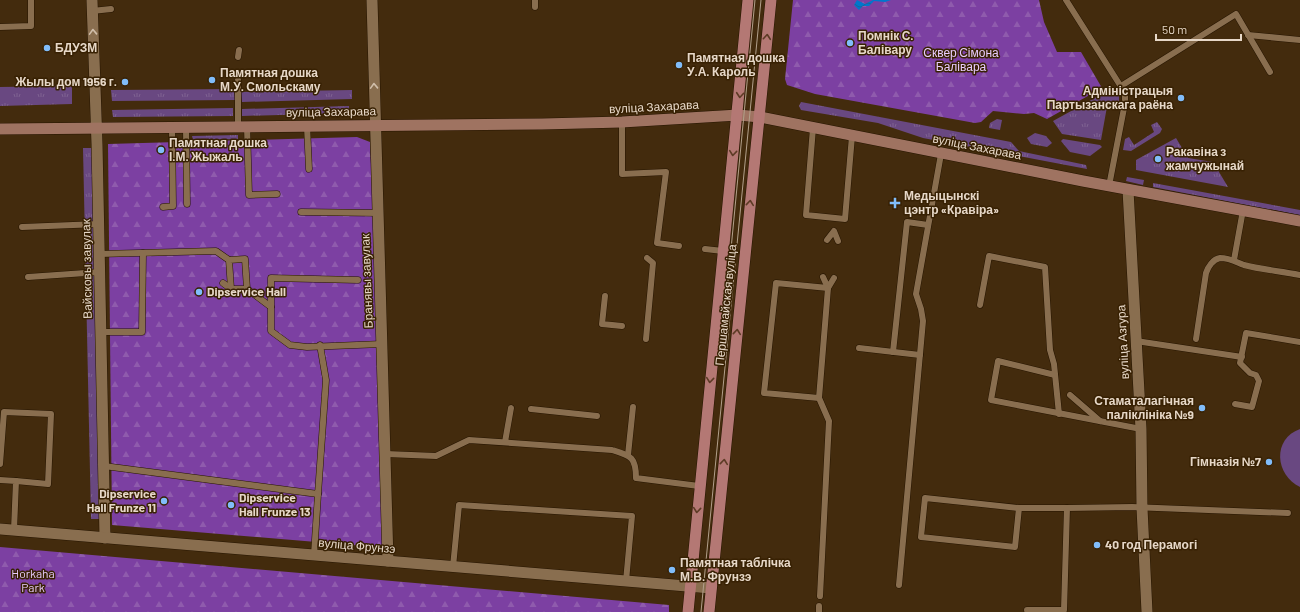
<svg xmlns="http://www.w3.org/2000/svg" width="1300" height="612" font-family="Barlow,sans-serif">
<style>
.grass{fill:url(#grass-tufts)}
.forest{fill:url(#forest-firs)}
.garden{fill:#694881}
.water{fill:url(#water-waves)}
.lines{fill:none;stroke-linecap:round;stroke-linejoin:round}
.service-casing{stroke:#261501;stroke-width:7}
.minor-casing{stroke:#261501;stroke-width:12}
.tertiary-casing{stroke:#261501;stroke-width:12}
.secondary-casing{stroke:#261501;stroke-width:12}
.primary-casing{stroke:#261501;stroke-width:12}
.service{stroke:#896e4f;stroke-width:6}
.minor{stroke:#896e4f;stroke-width:11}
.tertiary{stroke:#896e4f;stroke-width:11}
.secondary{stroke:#9f7361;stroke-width:11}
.primary{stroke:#b47874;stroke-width:11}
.tram{stroke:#b2a08b;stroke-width:1}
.oneway{stroke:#d0beaa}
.oneway2{stroke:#5d3b25}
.poi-dot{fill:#81bdfa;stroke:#382103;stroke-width:1.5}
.labels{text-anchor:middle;stroke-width:3;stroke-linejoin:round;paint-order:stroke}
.poi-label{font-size:12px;font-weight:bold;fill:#e7d8c8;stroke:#382103;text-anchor:start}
.park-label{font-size:12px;fill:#e8cbfe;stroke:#382103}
.street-label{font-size:12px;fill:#e7d8c8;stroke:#382103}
</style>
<defs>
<pattern id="grass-tufts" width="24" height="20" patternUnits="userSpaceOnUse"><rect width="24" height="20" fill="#694881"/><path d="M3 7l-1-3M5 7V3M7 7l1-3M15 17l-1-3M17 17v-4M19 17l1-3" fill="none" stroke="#7e6291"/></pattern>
<pattern id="forest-firs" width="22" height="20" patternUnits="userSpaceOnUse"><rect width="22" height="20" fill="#7c40a2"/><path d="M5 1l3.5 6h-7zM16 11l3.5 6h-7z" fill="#8f5bad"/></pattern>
<pattern id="water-waves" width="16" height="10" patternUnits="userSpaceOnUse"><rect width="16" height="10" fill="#0077cd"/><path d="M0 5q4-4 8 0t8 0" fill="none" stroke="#18649a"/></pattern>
</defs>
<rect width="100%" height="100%" fill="#432b0d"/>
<g class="grass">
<polygon points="72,86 72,104 0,106 0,87"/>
<polygon points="1113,88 1119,95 1119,103 1108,101 1101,140 1062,134 1053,121"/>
<polygon points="234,89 235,100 112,101 111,90"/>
<polygon points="352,90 352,99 242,102 241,92"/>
<polygon points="801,102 1011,142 1019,151 1086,165 1087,169 923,138 878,123 801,110 799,106"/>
<polygon points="349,106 349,113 242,116 242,109"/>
<polygon points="233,108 233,116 113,117 112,110"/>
<polygon points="997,119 1002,120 1000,130 989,128 990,123"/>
<polygon points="1157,122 1162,129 1160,133 1131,151 1123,150 1125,139 1129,137 1134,145 1154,132 1151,125"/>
<polygon points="1035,133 1046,136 1052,143 1047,147 1031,144 1027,138"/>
<polygon points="238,135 238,139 193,140 192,136"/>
<polygon points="1176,138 1188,158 1213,162 1228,187 1136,170 1136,160"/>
<polygon points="1063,139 1100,145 1102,147 1090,156 1070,152 1061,141"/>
<polygon points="83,148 95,148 102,519 91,519"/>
<polygon points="1127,177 1144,180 1143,185 1126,181"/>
<polygon points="1153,183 1300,210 1300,215 1153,187"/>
</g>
<g class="forest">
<polygon points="793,0 1039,0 1044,22 1057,52 1081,52 1102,88 1047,119 1034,113 1024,114 993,111 981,122 975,123 815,94 787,85 785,79"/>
<polygon points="357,137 370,142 388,548 112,525 108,144"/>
<polygon points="0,547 669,605 669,612 0,612"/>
</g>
<path class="garden" d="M1300,429V487C1275,475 1272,439 1300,429Z"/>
<polygon class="water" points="857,0 865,4 873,0 891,0 885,2 874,1 869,6 863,6 859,10 854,5"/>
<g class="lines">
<defs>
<g id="service">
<polyline points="535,0 535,7"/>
<polyline points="1066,0 1125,93 1125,103 1109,186"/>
<polyline points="92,11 111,9"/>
<polyline points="0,27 31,26 31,0"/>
<polyline points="1248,35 1300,40"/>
<polyline points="238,57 239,50"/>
<polyline points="238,80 238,126"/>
<polyline points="1121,86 1236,14 1270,72"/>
<polyline points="622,122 622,174 666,172 657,243 679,246"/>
<polyline points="247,126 249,195 277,194"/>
<polyline points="307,126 309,169"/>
<polyline points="186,127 187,204"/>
<polyline points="813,128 806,215 845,219 852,136"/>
<polyline points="163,207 173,206 172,127"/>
<polyline points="301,212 378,213"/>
<polyline points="22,227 99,224"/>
<polyline points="827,240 834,231 838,241"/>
<polyline points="705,249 723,251"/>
<polyline points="99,254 216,251 229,260"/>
<polyline points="1234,260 1243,210"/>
<polyline points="28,277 100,272"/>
<polyline points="823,277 828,288 834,278"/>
<polyline points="358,280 271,278 271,331 290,345 307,347 382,344"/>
<polyline points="223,283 231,289 247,289 271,307"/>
<polygon points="776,283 828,288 819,398 764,393"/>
<polyline points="231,289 229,260 245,259 247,289"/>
<polyline points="605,296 602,324 622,326"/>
<polyline points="980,305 989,256 1045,267 1050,350 1054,364 1059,414"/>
<polyline points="101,332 142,332 143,253"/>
<polyline points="646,339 653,263 647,258"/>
<path d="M1196,339L1206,273C1208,267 1213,259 1220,258C1230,258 1236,262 1244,265C1262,270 1282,271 1300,275"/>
<polyline points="1136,341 1242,357"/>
<polyline points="859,348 920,355"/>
<polyline points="893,352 907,222 928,225"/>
<polyline points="1055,375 998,361 991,400 1141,429"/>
<polyline points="1070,395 1100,421"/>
<polyline points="819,398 829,421 820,596"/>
<polyline points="1235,404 1252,407 1259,381 1256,375 1250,373 1240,363 1246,333 1300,342"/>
<polyline points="531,409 597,416"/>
<polyline points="505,442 511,408"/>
<path d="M386,454L436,456L469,440L612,450C631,456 636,457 636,478L699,486"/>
<polyline points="628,455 633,407"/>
<polyline points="0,464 4,412 51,414 48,484 16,481"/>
<polyline points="104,466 318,494 326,380 320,345"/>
<polyline points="0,480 16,481 14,530"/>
<polyline points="1019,508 1015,547 921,537 925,498 1019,508 1067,508"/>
<polyline points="314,555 318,494"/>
<polyline points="453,567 459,505 632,516 626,581"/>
<polyline points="899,585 923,321 921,309 916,294 941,154"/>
<polyline points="1027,610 1064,610 1067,508 1132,507 1288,513"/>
<polyline points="819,612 819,606"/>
</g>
<g id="minor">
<polyline points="92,0 97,144 105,538"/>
<polyline points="372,0 388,561"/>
<polyline points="1128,190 1141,429 1142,508 1147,612"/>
</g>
<polyline id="tertiary" points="0,529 711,588"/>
<polyline id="secondary" points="0,129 542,124 622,122 738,115 760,117 1083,181 1300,221"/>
<g id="primary">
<polyline points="688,612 748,0"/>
<polyline points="709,612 771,0"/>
</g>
</defs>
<use href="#service" class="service-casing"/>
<use href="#minor" class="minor-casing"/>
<use href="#tertiary" class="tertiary-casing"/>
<use href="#secondary" class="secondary-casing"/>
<use href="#primary" class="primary-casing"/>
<use href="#service" class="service"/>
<use href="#minor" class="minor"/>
<use href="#tertiary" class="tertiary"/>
<use href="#secondary" class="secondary"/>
<use href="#primary" class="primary"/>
<g class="tram">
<polyline points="724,322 755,0"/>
<polyline points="701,612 761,0"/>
</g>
</g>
<defs><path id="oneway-chevron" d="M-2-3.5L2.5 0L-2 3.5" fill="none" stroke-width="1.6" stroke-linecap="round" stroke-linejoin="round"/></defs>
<g class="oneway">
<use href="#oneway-chevron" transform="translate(93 32) rotate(-92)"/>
<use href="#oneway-chevron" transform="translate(374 86) rotate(-92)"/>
</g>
<g class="oneway2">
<use href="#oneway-chevron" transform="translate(767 37) rotate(-85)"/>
<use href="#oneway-chevron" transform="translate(740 95) rotate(95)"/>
<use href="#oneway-chevron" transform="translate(733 153) rotate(96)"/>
<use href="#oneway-chevron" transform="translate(750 203) rotate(-84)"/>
<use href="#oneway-chevron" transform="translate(737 332) rotate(-84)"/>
<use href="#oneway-chevron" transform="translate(710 380) rotate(96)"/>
<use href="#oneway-chevron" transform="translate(724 462) rotate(-84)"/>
<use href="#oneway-chevron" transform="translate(697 510) rotate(96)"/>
</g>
<g class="poi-dot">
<circle cx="850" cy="43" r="4"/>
<circle cx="47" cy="48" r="4"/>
<circle cx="679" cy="65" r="4"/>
<circle cx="212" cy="80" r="4"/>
<circle cx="125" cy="82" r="4"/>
<circle cx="1181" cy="98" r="4"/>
<circle cx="161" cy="150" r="4"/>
<circle cx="1158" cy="159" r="4"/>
<path d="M893 197h4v4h4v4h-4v4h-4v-4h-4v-4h4z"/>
<circle cx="199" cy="292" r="4"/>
<circle cx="1202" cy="408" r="4"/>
<circle cx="1269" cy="462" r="4"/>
<circle cx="164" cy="501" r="4"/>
<circle cx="231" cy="505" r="4"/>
<circle cx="1097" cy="545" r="4"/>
<circle cx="672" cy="570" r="4"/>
</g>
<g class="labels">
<g class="poi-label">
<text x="858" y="40">Помнік С.<tspan x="858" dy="14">Балівару</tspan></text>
<text x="55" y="52">БДУЗМ</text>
<text x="687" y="62">Памятная дошка<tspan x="687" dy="14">У.А. Кароль</tspan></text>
<text x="220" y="77">Памятная дошка<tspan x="220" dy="14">М.У. Смольскаму</tspan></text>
<text x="117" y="86" text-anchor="end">Жылы дом 1956 г.</text>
<text x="1173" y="95" text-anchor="end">Адміністрацыя<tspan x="1173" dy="14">Партызанскага раёна</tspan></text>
<text x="169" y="147">Памятная дошка<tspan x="169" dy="14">І.М. Жыжаль</tspan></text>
<text x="1166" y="156">Ракавіна з<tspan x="1166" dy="14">жамчужынай</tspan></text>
<text x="904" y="200">Медыцынскі<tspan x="904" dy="14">цэнтр «Кравіра»</tspan></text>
<text x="207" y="296">Dipservice Hall</text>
<text x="1194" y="405" text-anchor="end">Стаматалагічная<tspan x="1194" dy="14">паліклініка №9</tspan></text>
<text x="1261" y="466" text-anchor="end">Гімназія №7</text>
<text x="156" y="498" text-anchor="end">Dipservice<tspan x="156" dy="14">Hall Frunze 11</tspan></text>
<text x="239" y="502">Dipservice<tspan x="239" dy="14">Hall Frunze 13</tspan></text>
<text x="1105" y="549">40 год Перамогі</text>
<text x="680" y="567">Памятная таблічка<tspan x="680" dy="14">М.В. Фрунзэ</tspan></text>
</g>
<g class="park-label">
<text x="961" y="57">Сквер Сімона<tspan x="961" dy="14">Балівара</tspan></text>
<text x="33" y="578">Horkaha<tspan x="33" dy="14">Park</tspan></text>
</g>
<g class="street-label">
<text transform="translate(654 107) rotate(-3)" y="4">вуліца Захарава</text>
<text transform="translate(331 112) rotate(-1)" y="4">вуліца Захарава</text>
<text transform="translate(977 147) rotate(11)" y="4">вуліца Захарава</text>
<text transform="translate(87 269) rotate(-91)" y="4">Вайсковы завулак</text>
<text transform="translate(367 281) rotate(-92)" y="4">Бранявы завулак</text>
<text transform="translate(726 305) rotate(-84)" y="4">Першамайская вуліца</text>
<text transform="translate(1123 342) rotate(-93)" y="4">вуліца Азгура</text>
<text transform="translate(357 546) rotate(5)" y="4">вуліца Фрунзэ</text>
</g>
</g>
<path d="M1156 34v6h85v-6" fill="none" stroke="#e7d8c8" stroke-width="2"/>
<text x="1162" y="34" font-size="12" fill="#e7d8c8" stroke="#382103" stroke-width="3" paint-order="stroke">50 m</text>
</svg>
